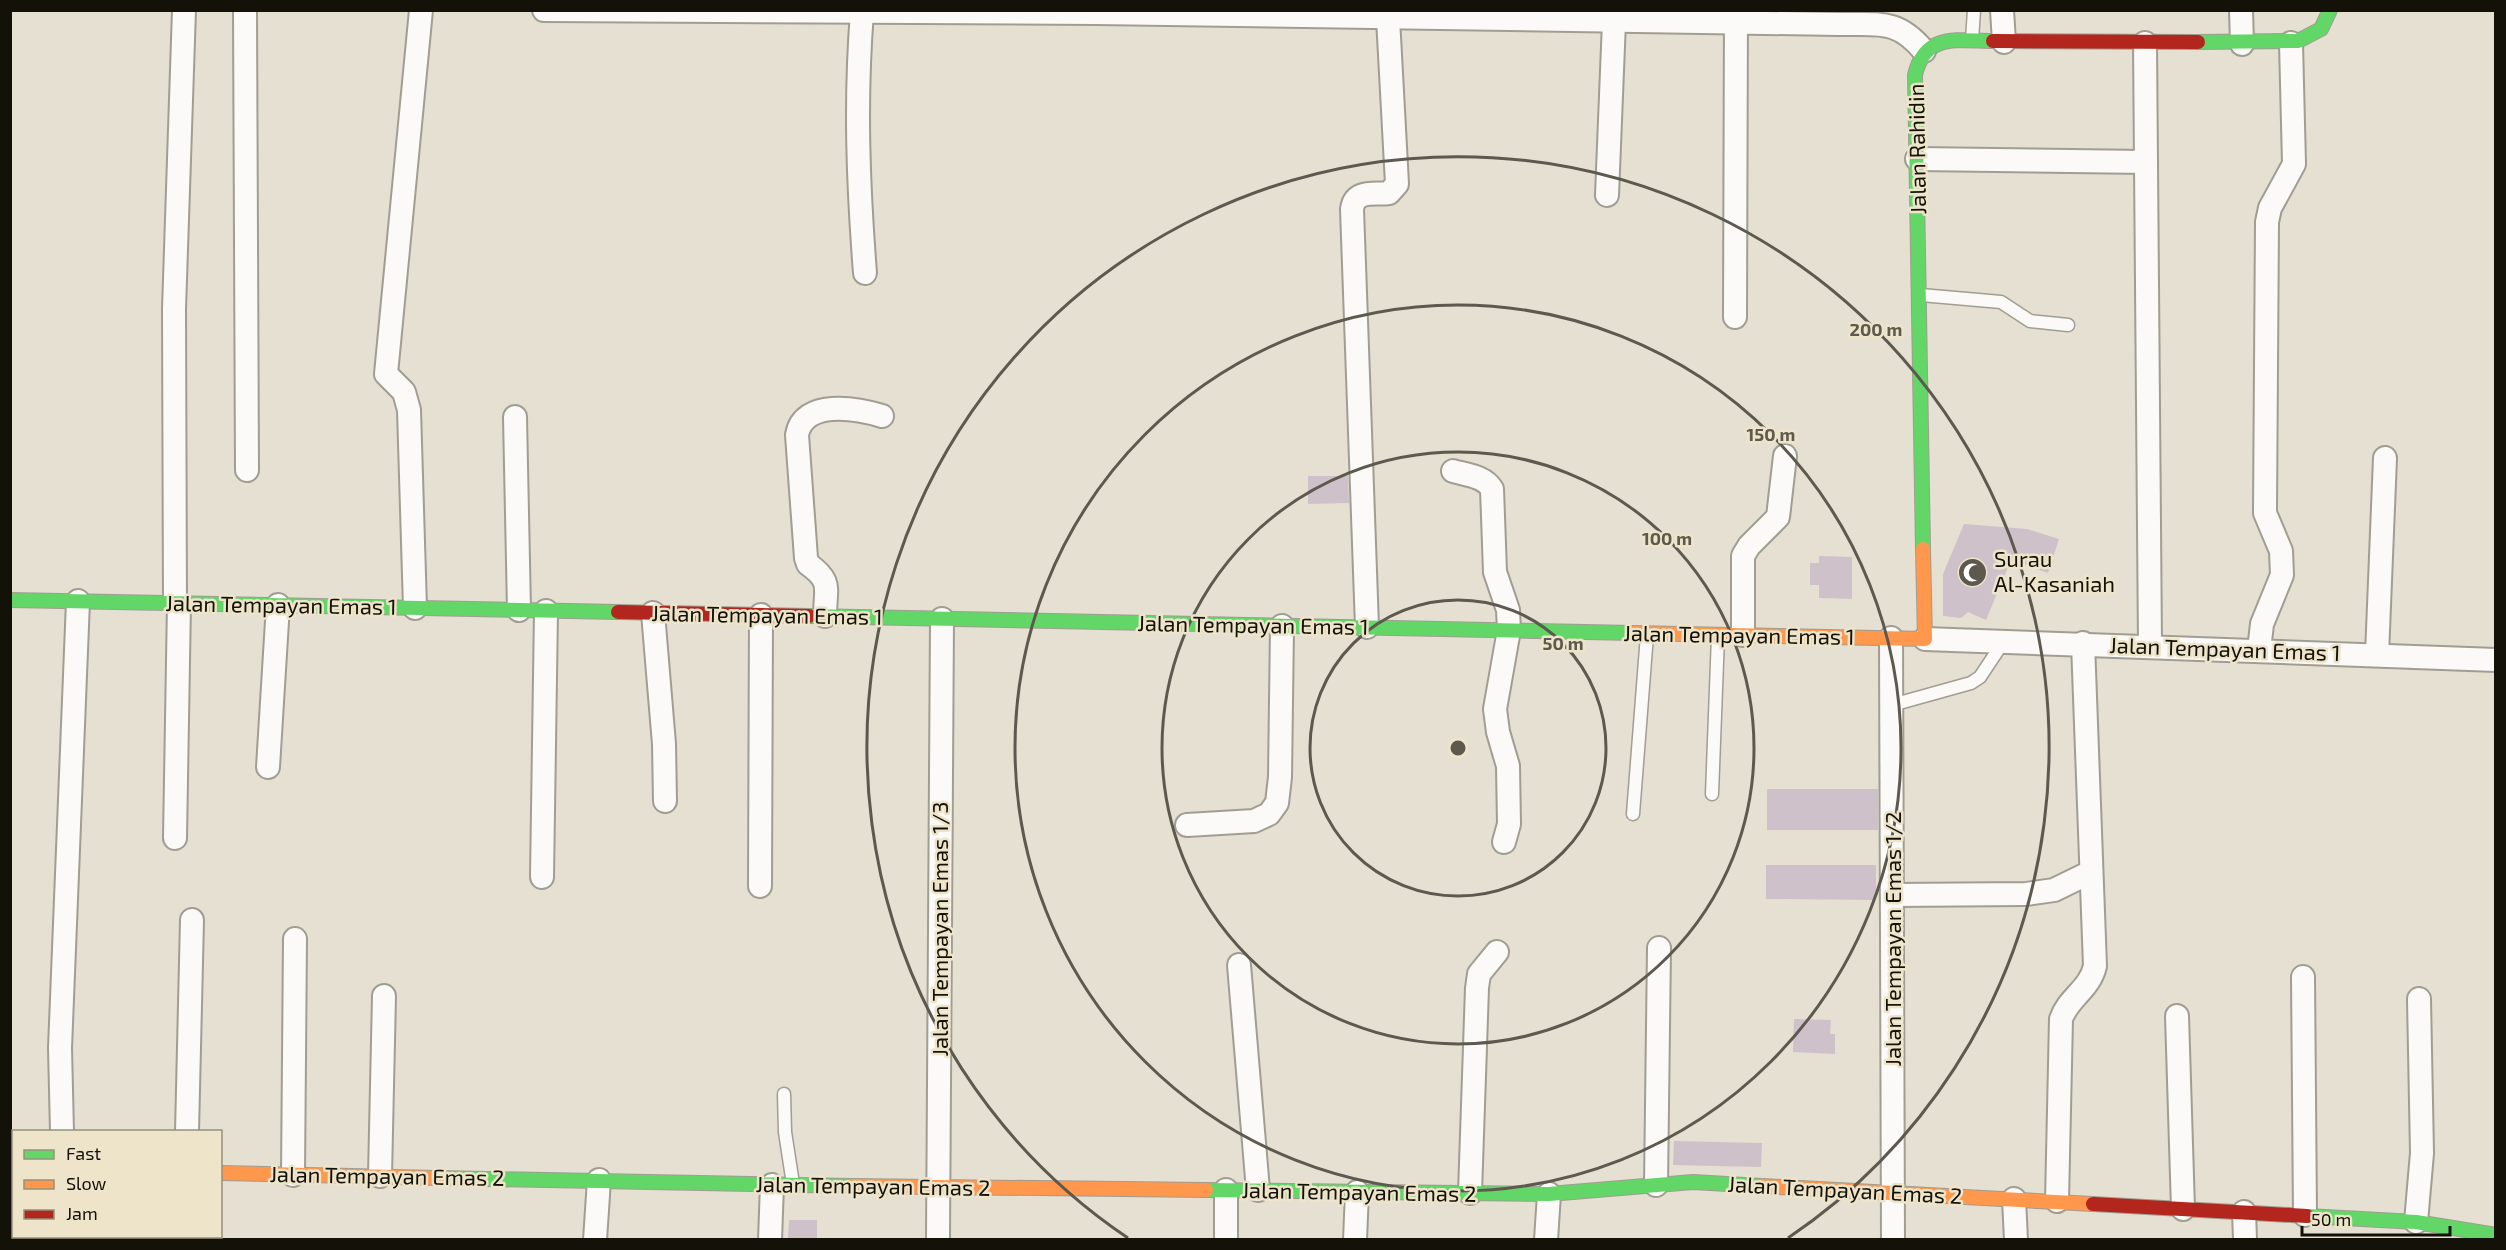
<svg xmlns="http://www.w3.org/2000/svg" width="2506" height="1250" font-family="'Exo 2',sans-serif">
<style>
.building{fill:#cfc1ca}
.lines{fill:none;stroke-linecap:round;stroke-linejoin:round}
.lane-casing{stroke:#a19d92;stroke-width:15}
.street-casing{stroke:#a19d92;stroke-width:26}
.fast-casing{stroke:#a19d92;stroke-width:16}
.slow-casing{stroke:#a19d92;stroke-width:16}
.jam-casing{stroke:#a19d92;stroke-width:16}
.lane{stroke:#fbfaf8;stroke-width:12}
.street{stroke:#fbfaf8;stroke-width:22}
.fast{stroke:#63d668;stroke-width:14}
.slow{stroke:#ff974d;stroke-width:14}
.jam{stroke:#b3261e;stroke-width:14}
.ring{fill:none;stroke:#5d594f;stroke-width:3}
.labels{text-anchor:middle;stroke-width:5;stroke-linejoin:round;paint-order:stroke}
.street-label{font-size:22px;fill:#141108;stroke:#ede4ca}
.poi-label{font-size:22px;fill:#141108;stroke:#ede4ca;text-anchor:start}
.centre{fill:#5d594f;stroke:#ede4ca;stroke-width:3}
.ring-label{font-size:18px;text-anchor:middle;font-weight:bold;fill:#5d594f;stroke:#ede4ca;stroke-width:5;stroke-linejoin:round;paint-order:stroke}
</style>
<rect width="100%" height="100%" fill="#e5e0d2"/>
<g class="building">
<polygon points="1308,476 1348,476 1349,503 1308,504"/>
<polygon points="1964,524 2027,529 2059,539 2048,573 2011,560 1986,620 1968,612 1961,618 1943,616 1943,574"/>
<polygon points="1819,556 1852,557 1852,599 1819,598 1819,585 1810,585 1810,563 1819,563"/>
<rect x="1767" y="789" width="111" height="41"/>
<polygon points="1766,865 1876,865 1876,900 1766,899"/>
<polygon points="1794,1019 1831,1020 1830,1034 1835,1034 1835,1054 1793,1052"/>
<polygon points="1674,1141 1762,1143 1761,1167 1673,1165"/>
<polygon points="789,1220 817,1220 817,1239 788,1239"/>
</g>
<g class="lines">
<defs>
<g id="lane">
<polyline points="1972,40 1974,10"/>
<polyline points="1921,295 2001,302 2030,321 2068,325"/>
<polyline points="1892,705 1971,683 1980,677 2004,641"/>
<polyline points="1712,794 1718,636"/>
<polyline points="1633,814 1647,635"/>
<polyline points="784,1094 785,1132 793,1184"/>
</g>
<g id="street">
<polyline points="245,10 247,470"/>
<path d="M544,10L1096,13L1839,24C1878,25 1897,18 1924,51"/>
<polyline points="2002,10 2004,42"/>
<polyline points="2241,10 2242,44"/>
<path d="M862,12C855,101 858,183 865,273"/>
<polyline points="2145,43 2150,646"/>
<polyline points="1917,159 2146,162"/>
<polyline points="1607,195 1614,21"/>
<polyline points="1735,317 1736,10"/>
<polyline points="515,417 519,610"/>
<path d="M1453,471C1467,475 1484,476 1492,489L1495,572L1508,610L1509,630L1495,709L1498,732L1508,766L1509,824L1504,842"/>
<polyline points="175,603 174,309 184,10"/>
<polyline points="415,608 409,410 404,392 386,374 421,10"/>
<polyline points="653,613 664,744 665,801"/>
<path d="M825,616C825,588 833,582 808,564L806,558L797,435C803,399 856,408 882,416"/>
<path d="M1367,627L1352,209C1355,189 1374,195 1389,193L1397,184L1388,18"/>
<polyline points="1743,635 1743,556 1749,546 1778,517 1785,456"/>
<polyline points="1891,638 1893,1240"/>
<polyline points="1925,639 2496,660"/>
<polyline points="2259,650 2262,624 2282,575 2281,551 2265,513 2267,222 2270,208 2294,164 2291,43"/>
<polyline points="2377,655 2385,458"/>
<polyline points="268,767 278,605"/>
<polyline points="1187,825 1254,821 1269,814 1277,803 1280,777 1282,626"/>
<polyline points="175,838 179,603"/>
<polyline points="542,877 546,611"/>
<polyline points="760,886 761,615"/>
<polyline points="1893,895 2026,894 2054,890 2091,872"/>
<polyline points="1239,965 1258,1190"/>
<polyline points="2303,977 2305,1215"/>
<polyline points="2177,1016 2183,1209"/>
<polyline points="62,1132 60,1048 78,601"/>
<polyline points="187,1132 192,920"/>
<polyline points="10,1169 14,1170"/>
<polyline points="293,1175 295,939"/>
<polyline points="380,1176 384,996"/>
<polyline points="1656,1185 1659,948"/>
<polyline points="1470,1193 1477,988 1479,974 1497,952"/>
<polyline points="2014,1199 2016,1240"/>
<path d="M2057,1201L2061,1019C2068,998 2090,989 2095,966L2083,643"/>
<polyline points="2244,1212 2245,1240"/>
<polyline points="2416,1222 2422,1153 2419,999"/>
<polyline points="22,1236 22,1240"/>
<polyline points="201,1240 201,1236"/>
<polyline points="595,1240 599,1180"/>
<polyline points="770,1240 772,1185"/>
<polyline points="938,1240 942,619"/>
<polyline points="1226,1240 1226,1190"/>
<polyline points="1355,1240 1357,1192"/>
<polyline points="1546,1240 1549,1194"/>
</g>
<g id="fast">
<polyline points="2198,42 2298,41 2321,29 2330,10"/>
<path d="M1923,549L1915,75C1925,32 1958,41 1993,41"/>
<polyline points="10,600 618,612"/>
<polyline points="809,616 1633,633"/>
<polyline points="438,1178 851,1186"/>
<polyline points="1206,1190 1549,1194 1693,1182 1762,1186"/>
<polyline points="2307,1216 2416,1222 2496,1235"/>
</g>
<g id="slow">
<polyline points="1633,633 1925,639 1923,549"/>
<polyline points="220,1173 438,1178"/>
<polyline points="851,1186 1206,1190"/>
<polyline points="1762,1186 2093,1204"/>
</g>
<g id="jam">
<polyline points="1993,41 2198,42"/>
<polyline points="618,612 809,616"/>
<polyline points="2093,1204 2307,1216"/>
</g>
</defs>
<use href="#lane" class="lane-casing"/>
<use href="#street" class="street-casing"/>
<use href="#fast" class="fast-casing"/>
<use href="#slow" class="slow-casing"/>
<use href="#jam" class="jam-casing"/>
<use href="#lane" class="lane"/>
<use href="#street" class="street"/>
<use href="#fast" class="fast"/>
<use href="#slow" class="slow"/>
<use href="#jam" class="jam"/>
</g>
<g class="ring">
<circle cx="1458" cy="748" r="148"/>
<circle cx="1458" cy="748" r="296"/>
<circle cx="1458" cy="748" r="443"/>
<path d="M1128 1238A591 591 0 1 1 1788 1238"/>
</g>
<defs>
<symbol id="mosque-disc" viewBox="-11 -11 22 22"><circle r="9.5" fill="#5d594f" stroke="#ede4ca"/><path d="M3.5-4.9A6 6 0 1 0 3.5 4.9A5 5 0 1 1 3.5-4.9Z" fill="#fff"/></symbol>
</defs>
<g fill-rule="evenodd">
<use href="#mosque-disc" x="1956" y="556" width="33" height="33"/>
</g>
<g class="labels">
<g class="street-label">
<text transform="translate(1917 149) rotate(-91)" y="8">Jalan Rahidin</text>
<text transform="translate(281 605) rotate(1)" y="8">Jalan Tempayan Emas 1</text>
<text transform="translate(767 615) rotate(1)" y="8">Jalan Tempayan Emas 1</text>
<text transform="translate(1253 625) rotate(1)" y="8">Jalan Tempayan Emas 1</text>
<text transform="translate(1739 635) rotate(1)" y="8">Jalan Tempayan Emas 1</text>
<text transform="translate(2225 649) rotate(2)" y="8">Jalan Tempayan Emas 1</text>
<text transform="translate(940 929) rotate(-90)" y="8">Jalan Tempayan Emas 1/3</text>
<text transform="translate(1893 939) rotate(-90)" y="8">Jalan Tempayan Emas 1/2</text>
<text transform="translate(387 1176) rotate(1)" y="8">Jalan Tempayan Emas 2</text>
<text transform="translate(873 1186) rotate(1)" y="8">Jalan Tempayan Emas 2</text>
<text transform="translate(1845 1190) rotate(3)" y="8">Jalan Tempayan Emas 2</text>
<text transform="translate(1359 1192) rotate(1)" y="8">Jalan Tempayan Emas 2</text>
</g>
<g class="poi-label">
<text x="1994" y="567">Surau<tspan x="1994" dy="25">Al-Kasaniah</tspan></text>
</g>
</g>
<circle cx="1458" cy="748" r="9" class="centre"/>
<g class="ring-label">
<text x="1876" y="336">200 m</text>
<text x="1771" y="441">150 m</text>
<text x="1667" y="545">100 m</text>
<text x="1563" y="650">50 m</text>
</g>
<rect width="2506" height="1250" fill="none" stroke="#141108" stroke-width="24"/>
<rect x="12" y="1130" width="210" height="108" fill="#ede4ca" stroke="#96907c" stroke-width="1.5"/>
<rect x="24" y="1150" width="30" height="9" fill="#63d668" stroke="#96907c" stroke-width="1.5"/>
<text x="66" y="1160" font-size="18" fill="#141108">Fast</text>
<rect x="24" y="1180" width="30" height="9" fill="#ff974d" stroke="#96907c" stroke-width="1.5"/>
<text x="66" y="1190" font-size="18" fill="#141108">Slow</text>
<rect x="24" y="1210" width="30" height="9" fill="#b3261e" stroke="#96907c" stroke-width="1.5"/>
<text x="66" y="1220" font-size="18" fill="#141108">Jam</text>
<path d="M2302 1226v9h148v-9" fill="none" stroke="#141108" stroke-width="3"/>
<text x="2311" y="1226" font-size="18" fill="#141108" stroke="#ede4ca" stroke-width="4.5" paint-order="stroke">50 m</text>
</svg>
